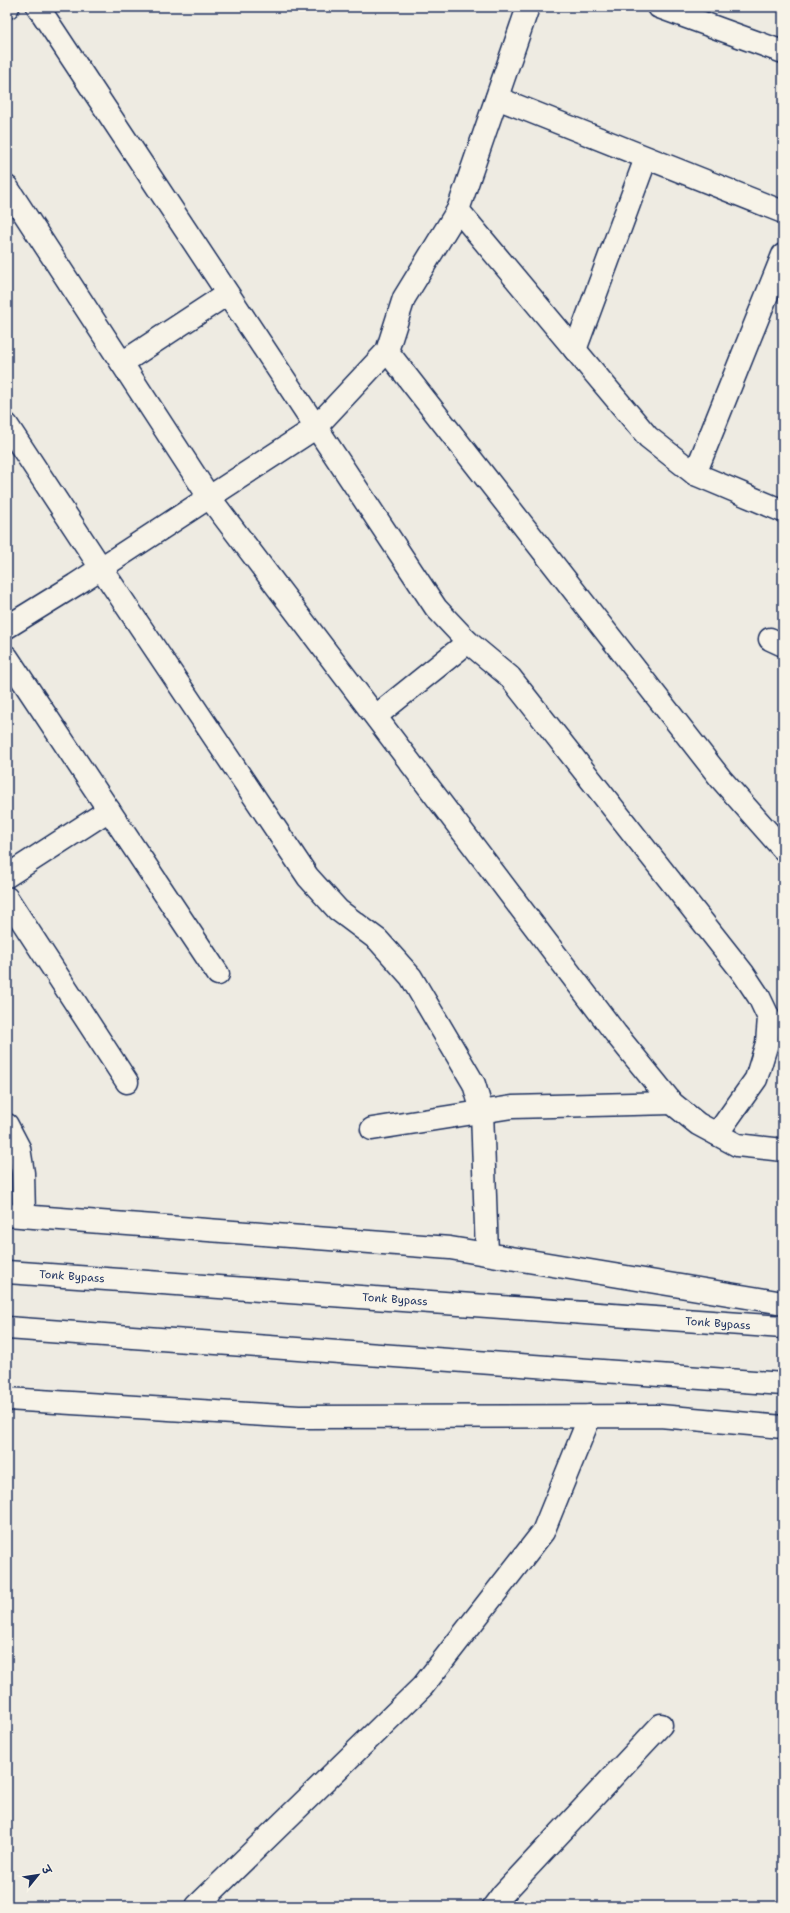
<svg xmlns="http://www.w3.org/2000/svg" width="790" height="1913" font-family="'Shantell Sans','Playpen Sans Deva',sans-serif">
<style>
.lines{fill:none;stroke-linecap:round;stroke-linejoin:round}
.minor-casing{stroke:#1b2f5e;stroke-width:25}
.tertiary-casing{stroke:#1b2f5e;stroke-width:25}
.trunk-casing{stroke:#1b2f5e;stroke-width:25}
.minor{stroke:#f7f3e8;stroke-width:22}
.tertiary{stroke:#f7f3e8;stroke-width:22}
.trunk{stroke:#f7f3e8;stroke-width:22}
.labels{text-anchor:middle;stroke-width:3;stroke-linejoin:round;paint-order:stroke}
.street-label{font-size:11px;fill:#1b2f5e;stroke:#f7f3e8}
</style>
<rect width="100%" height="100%" fill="#eeebe2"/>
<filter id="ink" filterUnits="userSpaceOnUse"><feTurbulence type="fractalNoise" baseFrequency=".025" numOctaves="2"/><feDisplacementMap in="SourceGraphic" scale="8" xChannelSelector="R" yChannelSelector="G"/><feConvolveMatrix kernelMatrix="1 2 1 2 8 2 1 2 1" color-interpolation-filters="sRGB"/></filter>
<g filter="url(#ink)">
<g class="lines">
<defs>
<g id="minor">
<polyline points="7,7 8,7"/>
<polyline points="38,7 436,608 468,642 510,677 743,973 759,997 769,1018 767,1043 756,1079 717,1134"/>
<polyline points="659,7 783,52"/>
<polyline points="497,98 783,212"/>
<polyline points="7,187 209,497 616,1034 672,1103 698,1124 737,1145 783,1150"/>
<polyline points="458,210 648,437 695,474"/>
<polyline points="783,255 695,474 783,511"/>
<polyline points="575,350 646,158"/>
<polyline points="387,351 721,779 783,849"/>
<polyline points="122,363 227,294"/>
<polyline points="7,425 101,568 308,877 338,910 378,940 411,977 474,1084 482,1111 487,1254"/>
<polyline points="7,627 75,585 315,428 387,351 404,298 458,210 528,7"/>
<polyline points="770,639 783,645"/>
<polyline points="7,657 218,974"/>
<polyline points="376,716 468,642"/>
<polyline points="7,876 109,810"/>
<polyline points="7,898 127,1082"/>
<polyline points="7,1125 19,1148 23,1173 24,1216"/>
<polyline points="372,1129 512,1107 672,1103"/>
<polyline points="197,1906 423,1686 543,1532 590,1416"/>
<polyline points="494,1906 503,1894 661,1725"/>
</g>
<g id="tertiary">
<polyline points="7,1215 450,1248 783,1303"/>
<polyline points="7,1399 299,1417 660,1416 783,1427"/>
</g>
<g id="trunk">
<polyline points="7,1272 783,1327"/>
<polyline points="7,1328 783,1384"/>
</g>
</defs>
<use href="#minor" class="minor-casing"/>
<use href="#tertiary" class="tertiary-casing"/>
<use href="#trunk" class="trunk-casing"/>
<use href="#minor" class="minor"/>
<use href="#tertiary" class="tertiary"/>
<use href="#trunk" class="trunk"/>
</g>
</g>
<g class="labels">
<g class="street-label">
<text transform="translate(72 1276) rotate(4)" y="4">Tonk Bypass</text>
<text transform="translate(395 1299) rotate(4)" y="4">Tonk Bypass</text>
<text transform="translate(718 1323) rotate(4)" y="4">Tonk Bypass</text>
</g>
</g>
<rect width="790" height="1913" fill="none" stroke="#f7f3e8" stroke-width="24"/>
<rect x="12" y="12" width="766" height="1889" fill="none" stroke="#1b2f5e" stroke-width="1.5" filter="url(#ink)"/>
<g transform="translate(38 1875) rotate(60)" stroke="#f7f3e8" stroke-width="3" paint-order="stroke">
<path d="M0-3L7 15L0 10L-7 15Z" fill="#1b2f5e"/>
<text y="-6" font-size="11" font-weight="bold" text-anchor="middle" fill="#1b2f5e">उ</text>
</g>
</svg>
